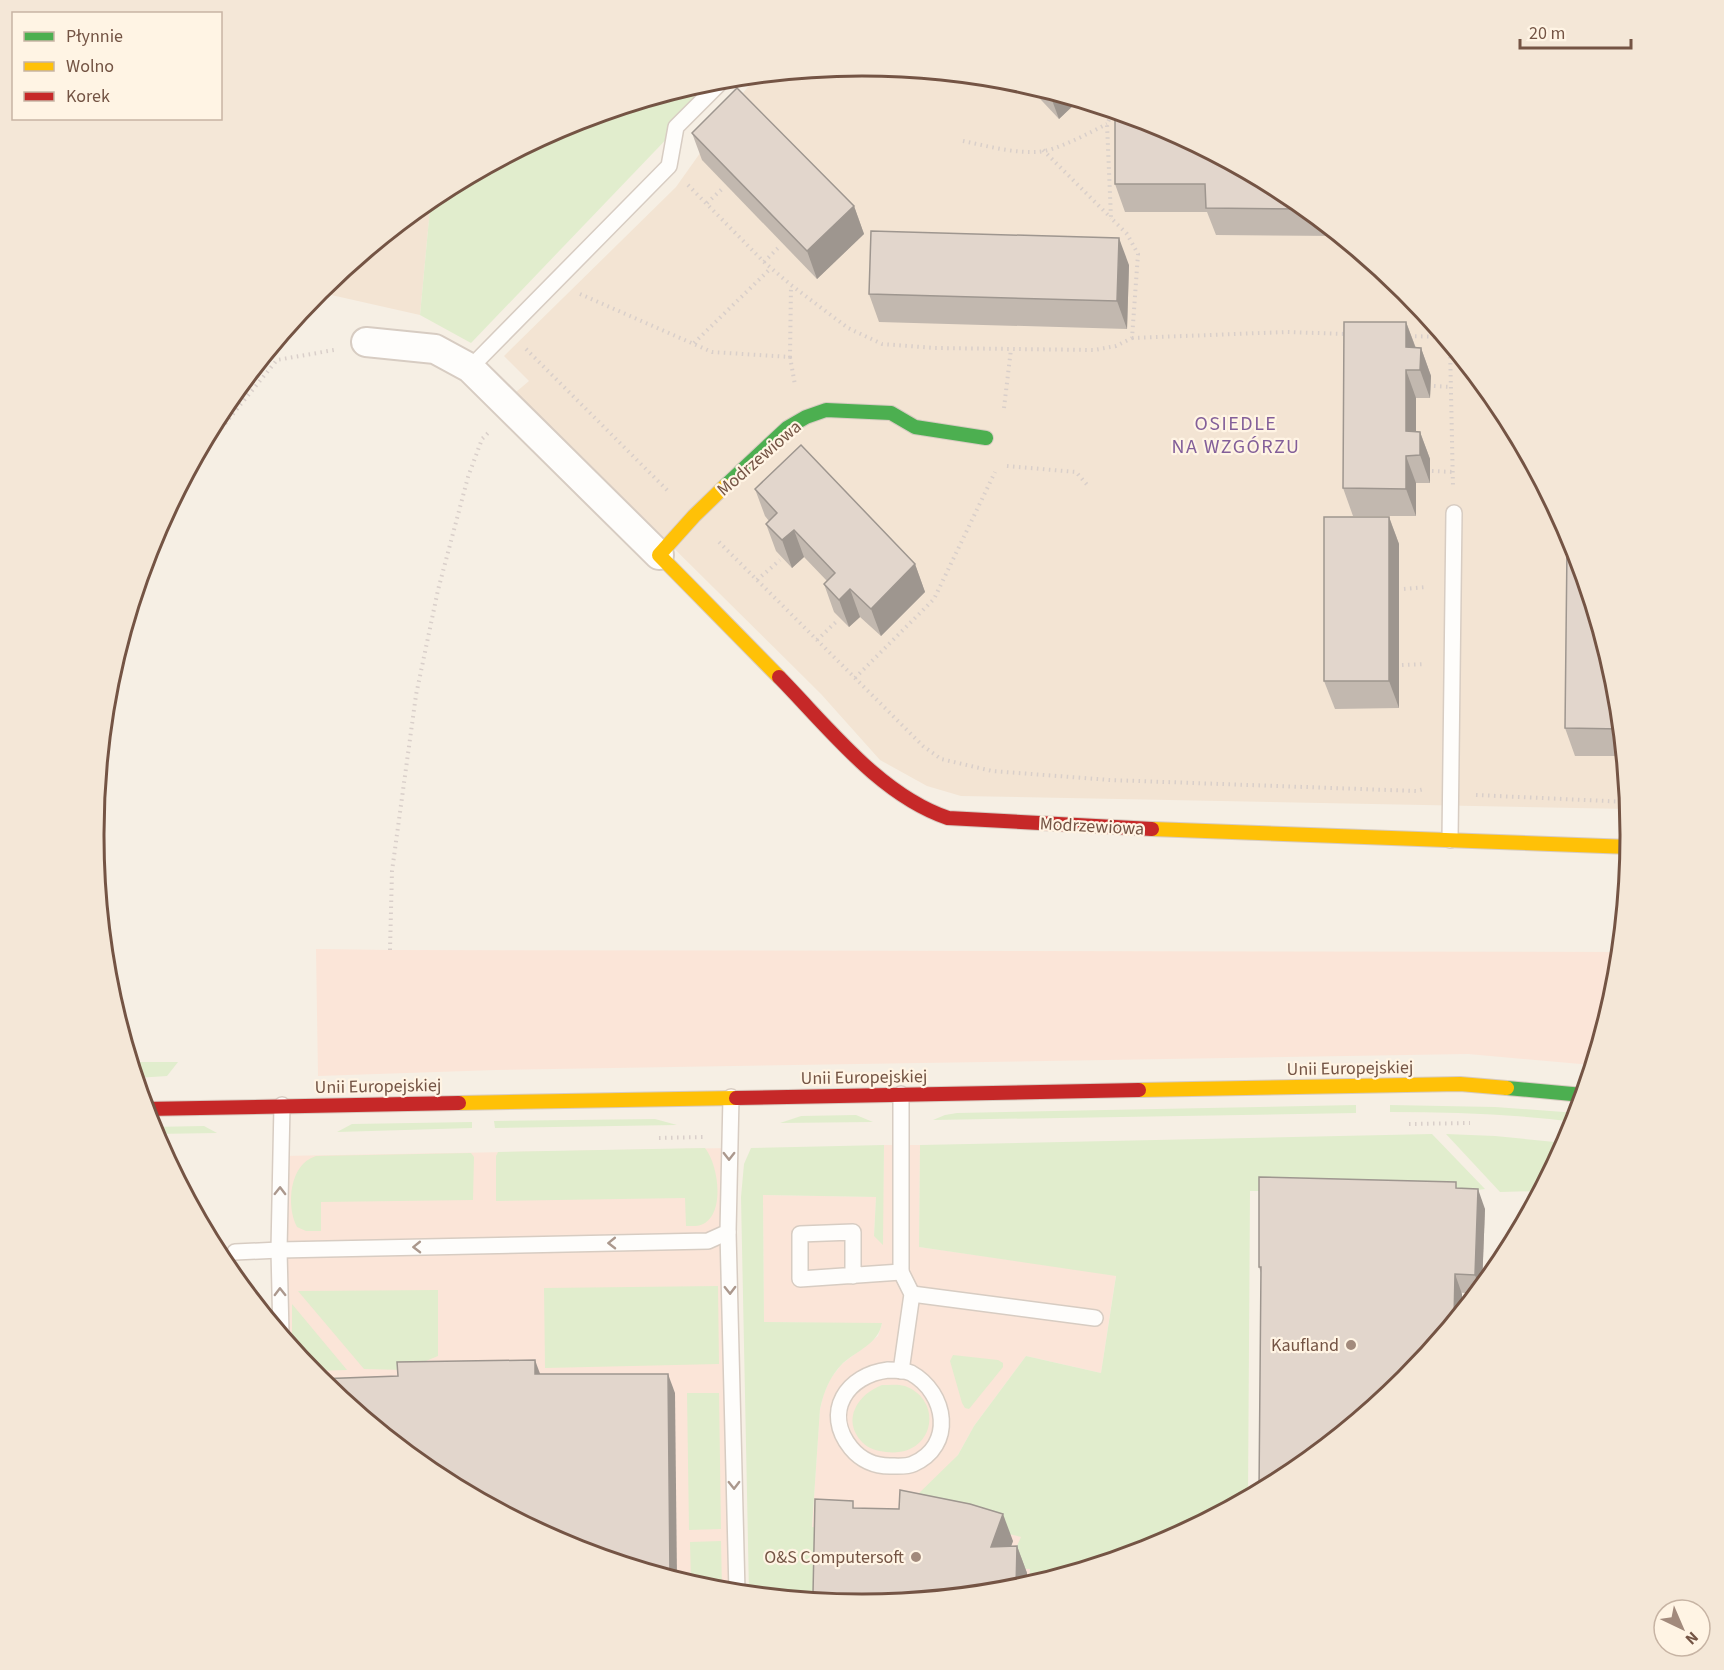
<svg xmlns="http://www.w3.org/2000/svg" width="1724" height="1670" font-family="'Source Sans 3',sans-serif">
<style>
.residential{fill:#f3e4d3}
.commercial{fill:#fbe5d8}
.green{fill:#e1edcd}
.lines{fill:none;stroke-linecap:round;stroke-linejoin:round}
.lane-casing{stroke:#d7ccc2;stroke-width:18}
.street-casing{stroke:#d7ccc2;stroke-width:32}
.fast-casing{stroke:#d7cbc1;stroke-width:16}
.slow-casing{stroke:#d7cbc1;stroke-width:16}
.jam-casing{stroke:#d7cbc1;stroke-width:16}
.path{stroke:#d9cfca;stroke-width:4;stroke-dasharray:1.5 4.5;stroke-linecap:butt}
.lane{stroke:#fefdfb;stroke-width:15}
.street{stroke:#fefdfb;stroke-width:28}
.fast{stroke:#4caf50;stroke-width:14}
.slow{stroke:#ffc107;stroke-width:14}
.jam{stroke:#c62828;stroke-width:14}
.wall{fill:#c2b8af}
.shaded-wall{fill:#9e968f}
.building{fill:#e2d6cc;stroke:#9e968f;stroke-width:1.5}
.oneway{stroke:#ab988d}
.poi-dot{fill:#a28a7c;stroke:#fff4e4;stroke-width:2}
.labels{text-anchor:middle;stroke-width:4.5;stroke-linejoin:round;paint-order:stroke}
.street-label{font-size:18px;fill:#745444;stroke:#fff4e4}
.poi-label{font-size:18px;fill:#745444;stroke:#fff4e4;text-anchor:end}
.neighbourhood-label{font-size:20px;letter-spacing:1.5px;fill:#835f99;stroke:#fff4e4}
.rim{fill:none;stroke:#745444;stroke-width:3}
</style>
<rect width="100%" height="100%" fill="#f6efe4"/>
<g class="residential">
<polygon points="862,66 1012,81 1157,125 1290,196 1406,291 1502,408 1573,541 1616,685 1628,809 961,796 927,786 880,760 821,694 516,392 529,381 504,356 676,187 742,94 757,76"/>
<polygon points="431,198 420,315 318,292 318,291"/>
</g>
<g class="commercial">
<polygon points="316,949 390,950 1619,952 1616,985 1592,1065 1468,1054 496,1070 318,1076"/>
<polygon points="884,1145 920,1145 919,1247 1116,1275 1101,1373 1026,1356 974,1426 958,1455 911,1508 1022,1537 1007,1568 1030,1569 1029,1584 1012,1589 862,1604 819,1600 822,1528 812,1527 820,1409 824,1393 831,1378 842,1364 878,1336 882,1324 764,1322 763,1195 876,1197 874,1236 883,1202"/>
<polygon points="729,1148 737,1592 712,1589 567,1545 434,1474 318,1379 281,1333 280,1156"/>
</g>
<g class="green">
<polygon points="723,80 471,343 420,315 431,198 435,195 568,124 712,81"/>
<polygon points="131,1062 178,1062 167,1076 136,1078"/>
<polygon points="1356,1105 1356,1113 933,1120 945,1115 957,1113"/>
<path d="M1390,1105L1495,1107L1577,1113L1575,1122C1513,1114 1452,1112 1390,1112Z"/>
<polygon points="856,1115 873,1122 780,1123 801,1116"/>
<polygon points="655,1119 677,1125 495,1128 494,1121"/>
<polygon points="472,1122 472,1128 337,1132 352,1124"/>
<polygon points="204,1126 217,1133 154,1134 151,1127"/>
<polygon points="1432,1134 1485,1189 1470,1191 1250,1191 1248,1496 1156,1546 1029,1584 1030,1569 1007,1568 1021,1537 910,1508 914,1498 958,1455 974,1426 1026,1356 1101,1373 1116,1276 919,1247 920,1145"/>
<polygon points="1446,1134 1495,1136 1565,1143 1540,1191 1500,1192"/>
<path d="M884,1145L883,1245L874,1236L876,1197L763,1195L764,1322L882,1323C878,1344 858,1350 843,1363C830,1376 824,1391 820,1409L812,1527L823,1528L819,1600L749,1593L741,1197L744,1164L751,1148Z"/>
<path d="M705,1148C718,1164 725,1210 705,1223C699,1227 693,1226 686,1226L685,1198L496,1201V1156L498,1152Z"/>
<path d="M471,1153L474,1157L473,1200L321,1202V1231H306L297,1227C286,1206 289,1164 316,1156Z"/>
<polygon points="718,1286 719,1364 545,1368 544,1288"/>
<polygon points="438,1290 438,1356 404,1370 364,1369 298,1291"/>
<polygon points="292,1304 347,1370 312,1371 292,1347"/>
<polygon points="953,1355 998,1360 1003,1363 1003,1367 969,1409 965,1408 962,1403 950,1361"/>
<path d="M882,1385C889,1385 898,1384 905,1386C945,1401 934,1458 886,1452C877,1451 869,1449 862,1442C841,1420 858,1394 882,1385Z"/>
<polygon points="687,1393 719,1393 721,1529 689,1530"/>
<polygon points="721,1541 722,1590 691,1583 690,1542"/>
</g>
<g class="lines">
<defs>
<g id="lane">
<polyline points="470,368 669,166 676,127 723,80"/>
<polyline points="1450,840 1454,513"/>
<polyline points="901,1094 901,1272 912,1294 901,1371"/>
<polyline points="728,1232 737,1592"/>
<polyline points="235,1252 279,1250 708,1241 728,1232 731,1097"/>
<polyline points="853,1276 853,1232 800,1234 800,1279 901,1272"/>
<polyline points="912,1294 1095,1318"/>
<polyline points="281,1334 279,1250 282,1105"/>
<path d="M888,1370C896,1370 905,1370 911,1373C947,1393 955,1446 913,1464C907,1467 897,1466 890,1466C875,1466 861,1460 851,1448C822,1412 847,1375 888,1370Z"/>
</g>
<polyline id="street" points="366,342 435,349 470,368 659,555"/>
<g id="fast">
<polyline points="725,486 787,428 806,417 826,410 891,413 915,427 986,438"/>
<polyline points="1507,1088 1583,1095"/>
</g>
<g id="slow">
<polyline points="725,486 694,516 659,555 779,677"/>
<polyline points="1152,829 1630,847"/>
<polyline points="1139,1090 1460,1084 1507,1088"/>
<polyline points="459,1103 736,1098"/>
</g>
<g id="jam">
<path d="M779,677C829,728 880,795 948,818L1152,829"/>
<polyline points="736,1098 1139,1090"/>
<polyline points="145,1109 459,1103"/>
</g>
</defs>
<use href="#lane" class="lane-casing"/>
<use href="#street" class="street-casing"/>
<use href="#fast" class="fast-casing"/>
<use href="#slow" class="slow-casing"/>
<use href="#jam" class="jam-casing"/>
<g class="path">
<path d="M963,141C987,146 1012,153 1037,152C1056,151 1089,133 1107,124"/>
<polyline points="1043,150 1111,218"/>
<polyline points="688,185 764,262 791,285 848,328 882,344 935,348 1094,350 1116,346 1132,338 1138,254 1127,234 1111,218 1107,124 1113,111"/>
<polyline points="707,203 722,189"/>
<polyline points="764,262 778,248"/>
<polyline points="580,294 712,352 790,357 791,286"/>
<polyline points="1409,336 1444,337"/>
<polyline points="1132,338 1287,332 1347,334"/>
<polyline points="694,343 771,268"/>
<polyline points="1450,345 1453,488"/>
<polyline points="526,349 669,492"/>
<polyline points="268,352 277,360"/>
<polyline points="790,357 795,385"/>
<polyline points="1434,386 1451,387"/>
<polyline points="1004,408 1011,349"/>
<polyline points="210,442 277,360 334,350"/>
<polyline points="1007,466 1076,472 1089,487"/>
<polyline points="1432,471 1453,472"/>
<polyline points="719,542 923,746 941,759 992,771 1110,780 1416,791 1424,789"/>
<polyline points="757,580 780,560"/>
<polyline points="1404,589 1426,587"/>
<polyline points="817,640 837,621"/>
<polyline points="1402,665 1425,664"/>
<polyline points="855,678 934,599 995,472"/>
<polyline points="1476,795 1628,802"/>
<polyline points="390,950 392,871 416,695 438,590 468,477 482,439 489,432"/>
<polyline points="1409,1124 1470,1123"/>
<polyline points="659,1138 705,1137"/>
</g>
<use href="#lane" class="lane"/>
<use href="#street" class="street"/>
<use href="#fast" class="fast"/>
<use href="#slow" class="slow"/>
<use href="#jam" class="jam"/>
</g>
<g class="wall">
<polygon points="1027,85 1078,101 1059,119"/>
<polygon points="1115,120 1290,196 1339,236 1216,235 1207,212 1125,212 1115,184"/>
<polygon points="692,133 854,206 864,234 817,279 702,160"/>
<polygon points="1129,265 1127,329 879,322 869,294"/>
<polygon points="1406,322 1416,348 1421,348 1431,376 1430,398 1416,398 1416,431 1420,432 1430,459 1430,483 1416,483 1416,516 1353,516 1343,488"/>
<polygon points="755,489 915,564 925,592 881,636 860,617 849,627 834,612 824,584 827,581 804,557 792,568 776,551 766,524 769,521 765,516"/>
<polygon points="1389,517 1399,544 1399,708 1335,709 1324,681"/>
<polygon points="1616,685 1623,756 1575,756 1565,728"/>
<polygon points="1458,1188 1485,1209 1482,1286 1475,1294 1261,1273 1259,1267"/>
<polygon points="855,1508 1013,1541 1011,1546 1017,1546 1027,1573 1027,1585 1012,1589 862,1604 816,1599 813,1593"/>
</g>
<g class="shaded-wall">
<polygon points="1049,92 1078,101 1059,119"/>
<polygon points="854,206 864,234 817,279 807,251"/>
<polygon points="1119,238 1129,265 1127,329 1117,301"/>
<polygon points="1406,322 1416,349 1406,347"/>
<polygon points="1421,348 1431,376 1430,398 1420,370"/>
<polygon points="1406,370 1416,398 1416,456 1406,431"/>
<polygon points="1420,432 1430,459 1430,483 1420,455"/>
<polygon points="1406,456 1416,483 1416,516 1406,489"/>
<polygon points="1389,517 1399,544 1399,708 1389,681"/>
<polygon points="794,530 804,557 792,568 782,540"/>
<polygon points="915,564 925,592 881,636 871,609"/>
<polygon points="850,589 860,617 849,627 839,600"/>
<polygon points="1478,1189 1485,1209 1482,1286 1480,1289 1475,1275"/>
<polygon points="1455,1274 1462,1294 1462,1310 1454,1319"/>
<polygon points="535,1360 542,1379 535,1374"/>
<polygon points="668,1374 675,1393 677,1579 670,1577"/>
<polygon points="1003,1514 1013,1541 1001,1575 991,1547"/>
<polygon points="1017,1546 1027,1573 1027,1585 1016,1588"/>
</g>
<g class="building">
<polygon points="737,88 854,206 807,251 692,133"/>
<polygon points="1115,120 1141,120 1157,125 1290,196 1305,209 1206,208 1205,184 1115,184"/>
<polygon points="871,231 1119,238 1117,301 869,294"/>
<polygon points="1344,322 1406,322 1406,347 1421,348 1420,370 1406,370 1406,431 1420,432 1420,455 1406,456 1406,489 1343,488"/>
<polygon points="801,445 915,564 871,609 850,589 839,600 824,584 835,573 794,530 782,540 766,524 777,513 755,489"/>
<rect x="1324" y="517" width="65" height="164"/>
<polygon points="1567,548 1575,548 1616,685 1621,729 1565,728"/>
<polygon points="1259,1177 1456,1182 1456,1188 1478,1189 1475,1275 1455,1274 1454,1319 1406,1379 1289,1475 1259,1491 1261,1267 1259,1267"/>
<polygon points="535,1360 535,1374 668,1374 670,1577 567,1545 434,1474 318,1379 398,1376 397,1362"/>
<polygon points="900,1490 970,1504 1003,1514 991,1547 1017,1546 1016,1588 1012,1589 935,1597 813,1593 815,1499 853,1501 853,1508 899,1509"/>
</g>
<defs><path id="oneway-chevron" d="M-2-3.5L2.5 0L-2 3.5" fill="none" stroke-width="1.6" stroke-linecap="round" stroke-linejoin="round" transform="scale(1.5)"/></defs>
<g class="oneway">
<use href="#oneway-chevron" transform="translate(729 1156) rotate(90)"/>
<use href="#oneway-chevron" transform="translate(280 1191) rotate(-89)"/>
<use href="#oneway-chevron" transform="translate(612 1243) rotate(179)"/>
<use href="#oneway-chevron" transform="translate(417 1247) rotate(179)"/>
<use href="#oneway-chevron" transform="translate(730 1290) rotate(89)"/>
<use href="#oneway-chevron" transform="translate(280 1292) rotate(-91)"/>
<use href="#oneway-chevron" transform="translate(734 1485) rotate(89)"/>
</g>
<g class="poi-dot">
<circle cx="1351" cy="1345" r="6"/>
<circle cx="916" cy="1557" r="6"/>
</g>
<g class="labels">
<g class="street-label">
<text transform="translate(759 458) rotate(-41)" y="6">Modrzewiowa</text>
<text transform="translate(1092 826) rotate(3)" y="6">Modrzewiowa</text>
<text transform="translate(1350 1068) rotate(-1)" y="6">Unii Europejskiej</text>
<text transform="translate(864 1077) rotate(-1)" y="6">Unii Europejskiej</text>
<text transform="translate(378 1086) rotate(-1)" y="6">Unii Europejskiej</text>
</g>
<g class="poi-label">
<text x="1339" y="1351">Kaufland</text>
<text x="904" y="1563">O&amp;S Computersoft</text>
</g>
<g class="neighbourhood-label">
<text x="1236" y="430">OSIEDLE<tspan x="1236" dy="23">NA WZGÓRZU</tspan></text>
</g>
</g>
<path d="M0 0H1724V1670H0ZM862 76H862A758 758 0 0 1 1620 834V836A758 758 0 0 1 862 1594H862A758 758 0 0 1 104 836V834A758 758 0 0 1 862 76Z" fill="#f4e7d7" fill-rule="evenodd"/>
<path class="rim" d="M862 76H862A758 758 0 0 1 1620 834V836A758 758 0 0 1 862 1594H862A758 758 0 0 1 104 836V834A758 758 0 0 1 862 76Z"/>
<rect x="12" y="12" width="210" height="108" fill="#fff4e4" stroke="#c7b4a4" stroke-width="1.5"/>
<rect x="24" y="32" width="30" height="9" fill="#4caf50" stroke="#c7b4a4" stroke-width="1.5"/>
<text x="66" y="42" font-size="18" fill="#745444">Płynnie</text>
<rect x="24" y="62" width="30" height="9" fill="#ffc107" stroke="#c7b4a4" stroke-width="1.5"/>
<text x="66" y="72" font-size="18" fill="#745444">Wolno</text>
<rect x="24" y="92" width="30" height="9" fill="#c62828" stroke="#c7b4a4" stroke-width="1.5"/>
<text x="66" y="102" font-size="18" fill="#745444">Korek</text>
<g transform="translate(1682 1628) rotate(136)"><circle r="28" fill="#fff4e4" stroke="#c7b4a4" stroke-width="1.5"/>
<path d="M0-4.5L10 22L0 15L-10 22Z" fill="#a28a7c"/>
<text y="-9" font-size="16" font-weight="bold" text-anchor="middle" fill="#745444">N</text>
</g>
<path d="M1520 39v9h111v-9" fill="none" stroke="#745444" stroke-width="3"/>
<text x="1529" y="39" font-size="18" fill="#745444" stroke="#fff4e4" stroke-width="4.5" paint-order="stroke">20 m</text>
</svg>
